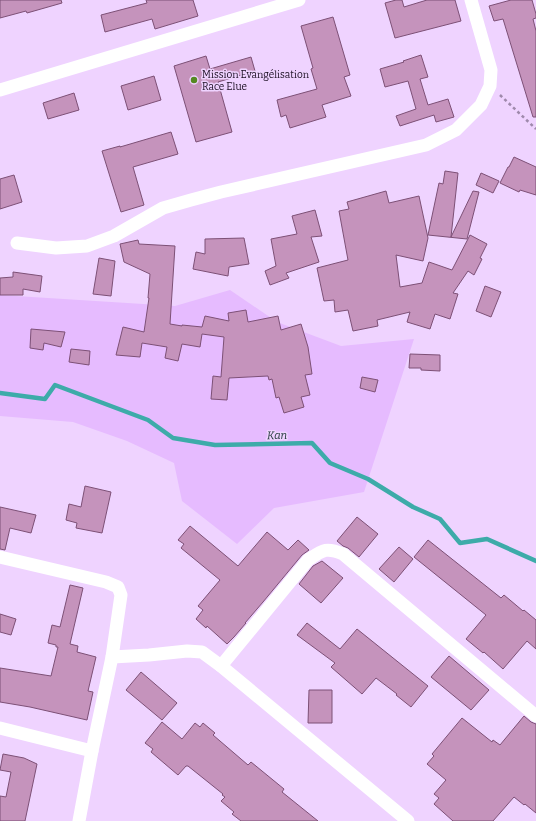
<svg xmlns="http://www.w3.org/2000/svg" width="536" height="821" font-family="Bitter,serif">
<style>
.green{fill:#e6bbff}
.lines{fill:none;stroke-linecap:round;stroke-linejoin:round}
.stream{stroke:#3daba9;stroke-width:4.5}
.building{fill:#c593bc;stroke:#7d5076}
.path{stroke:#9f89ac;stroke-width:2.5;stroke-dasharray:3 3;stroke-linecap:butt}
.minor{stroke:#fff;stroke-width:13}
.poi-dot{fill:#548921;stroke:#efd3ff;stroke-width:1.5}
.labels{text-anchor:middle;stroke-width:3;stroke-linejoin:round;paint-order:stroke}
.poi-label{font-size:10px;fill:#180c1f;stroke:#efd3ff;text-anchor:start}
.water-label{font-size:11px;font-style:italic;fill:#1b3333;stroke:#efd3ff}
</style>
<rect width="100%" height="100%" fill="#efd3ff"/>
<polygon class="green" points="230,290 277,322 341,346 414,339 364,492 274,508 237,544 182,501 174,463 127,441 73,422 0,416 0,295 175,306"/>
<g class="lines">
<polyline class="stream" points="0,393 45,399 55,385 148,420 173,438 215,445 312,443 330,463 368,479 413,507 440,519 460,543 487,539 536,561"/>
</g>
<g class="building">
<polygon points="0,0 61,0 62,3 27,13 26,11 0,18"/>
<polygon points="146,0 193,0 198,16 155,29 152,19 105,32 101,15 147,3"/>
<polygon points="396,0 402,0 404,7 427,0 455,0 461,21 395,38 385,3"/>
<polygon points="511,0 532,0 536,14 536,18 533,19 536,31 536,117 533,117 503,19 494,21 489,6"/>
<polygon points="333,17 350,75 344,77 351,96 322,105 326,117 290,128 286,115 281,117 277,100 317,89 311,69 313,68 301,26"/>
<polygon points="421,55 428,77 420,79 428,105 448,99 454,117 436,122 434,115 400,126 396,116 416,109 408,81 385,87 380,69 404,62 403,61"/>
<polygon points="206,56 210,69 251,57 255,71 218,82 232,132 196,142 174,66"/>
<polygon points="154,76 161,100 128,110 121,86"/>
<polygon points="74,93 79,110 48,119 43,103"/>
<polygon points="171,132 178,154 133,167 144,205 121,212 102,151 120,146 120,147"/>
<polygon points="514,157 536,167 536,195 520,190 519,192 500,183 508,167 509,167"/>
<polygon points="445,171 458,173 451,237 473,191 479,192 467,239 428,235 439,183 443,184"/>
<polygon points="481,173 499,181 493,193 476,185"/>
<polygon points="14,175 22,202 0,209 0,179"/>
<polygon points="386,191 389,203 419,196 428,238 423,261 396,255 400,287 422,283 429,262 452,270 470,235 487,244 480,258 482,259 474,275 468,271 453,293 458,294 450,319 435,314 430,329 407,322 410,312 377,320 378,326 353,331 348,310 335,312 334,300 324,301 317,268 348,260 339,211 349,209 347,202"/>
<polygon points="315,210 322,236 311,237 319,262 286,273 289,278 270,285 265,271 276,266 271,239 297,234 292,216"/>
<polygon points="244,238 249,264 229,267 228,276 193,269 196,252 205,254 205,239"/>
<polygon points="138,240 139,244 175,246 170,324 182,326 182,325 202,327 205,316 229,321 228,313 246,310 248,322 278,316 281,330 301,324 308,347 312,374 305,375 310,395 301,397 304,407 284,413 279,397 276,398 272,379 269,380 268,376 229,378 227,400 211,399 213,376 221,377 224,337 202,334 200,347 182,344 178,361 165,358 167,347 142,343 140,357 116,355 123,327 144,332 149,298 148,298 150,274 124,262 120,244"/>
<polygon points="99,258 115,261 111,296 93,294"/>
<polygon points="13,272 42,276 40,292 23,289 23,295 0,295 0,278 13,277"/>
<polygon points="485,286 501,292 491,317 476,311"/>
<polygon points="31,329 65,332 61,347 44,343 43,350 30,348"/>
<polygon points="71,349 90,351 89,365 69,362"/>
<polygon points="410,354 440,355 440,371 421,370 421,368 409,368"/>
<polygon points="362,377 378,380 375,392 360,388"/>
<polygon points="85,486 111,492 102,533 76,528 77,523 66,520 69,504 81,507"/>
<polygon points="0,507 36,515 31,533 10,528 5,550 0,549"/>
<polygon points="357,517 378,534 359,557 348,548 343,546 337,541"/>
<polygon points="190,526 238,566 267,532 288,550 298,540 309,550 302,555 263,602 245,623 246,623 234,637 227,644 207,626 206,628 196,619 203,610 198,606 220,580 181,548 184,544 178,540"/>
<polygon points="428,540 501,598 504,595 523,611 524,610 536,620 536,649 527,641 503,669 484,652 483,653 466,639 486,615 414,557"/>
<polygon points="399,547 413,559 394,582 379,569"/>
<polygon points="322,561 343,578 321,603 299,584 313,566"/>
<polygon points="70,585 83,588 70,644 78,646 77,652 96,657 88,691 93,692 87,720 30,707 0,702 0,668 51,676 58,647 56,647 56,645 48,643 52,625 60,627"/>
<polygon points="0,614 16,619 11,635 0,632"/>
<polygon points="307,623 340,649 357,629 428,686 411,707 396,695 397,694 376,678 362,694 331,667 335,663 297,635"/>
<polygon points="449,656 489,690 471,710 431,677"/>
<polygon points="141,672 177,703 162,720 126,690"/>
<polygon points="309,690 332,690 332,723 308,723"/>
<polygon points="524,716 531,722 536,724 536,813 525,804 524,805 514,797 493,821 453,821 434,804 439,798 434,794 446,780 427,764 434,756 432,754 462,718 492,742 493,740 500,745"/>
<polygon points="162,722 182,739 195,723 200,727 203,723 215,733 213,735 248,765 251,762 284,789 282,792 318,821 241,821 232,814 234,812 221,801 225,797 222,795 223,794 188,766 186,766 178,775 151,752 153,749 145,743"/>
<polygon points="3,754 24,758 37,764 25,821 0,821 0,796 6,797 11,772 0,770"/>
</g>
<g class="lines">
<polyline class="path" points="500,95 536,129"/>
<g class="minor">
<polyline points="0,90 299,0"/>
<polyline points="17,243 56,248 87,246 114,236 163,208 191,200 221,192 426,145 456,130 481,105 490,86 491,70 471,0"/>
<polyline points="0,557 106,582 118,587 121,595 112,657 92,751 79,821"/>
<polyline points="112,657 149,655 187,651 202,652 221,666 408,821"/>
<path d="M221,666L308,560C323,550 326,547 343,554L536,716"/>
<polyline points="0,728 92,751"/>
</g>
</g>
<circle class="poi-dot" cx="194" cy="80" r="4"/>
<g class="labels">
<g class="poi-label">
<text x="202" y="78">Mission Evangélisation<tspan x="202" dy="12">Race Elue</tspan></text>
</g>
<g class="water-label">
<text transform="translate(277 435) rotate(-1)" y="4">Kan</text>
</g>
</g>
</svg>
